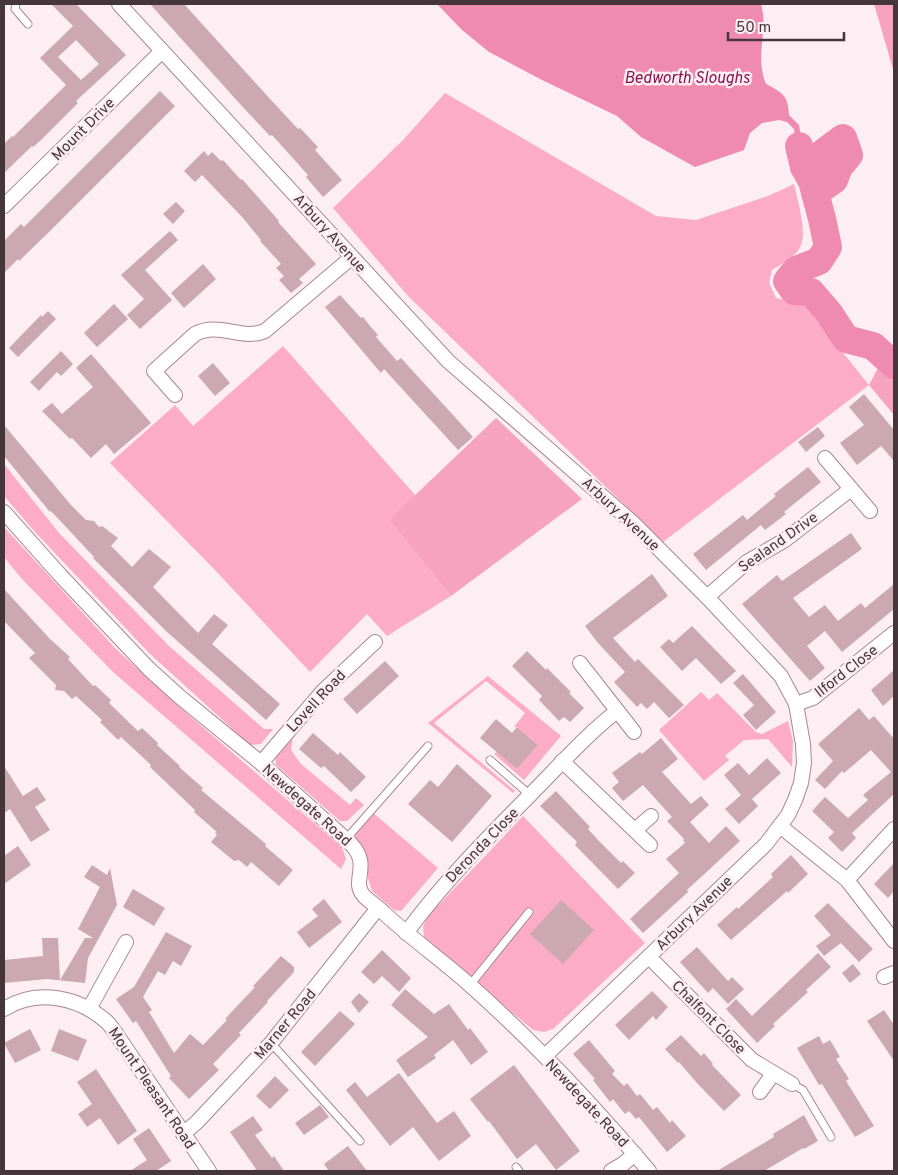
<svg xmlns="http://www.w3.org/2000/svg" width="898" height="1175" font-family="Overpass,sans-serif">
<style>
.green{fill:#fdacc7}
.forest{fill:#f6a3c0}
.water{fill:#f08bb0}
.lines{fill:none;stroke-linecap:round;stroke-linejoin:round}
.river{stroke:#f08bb0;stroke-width:28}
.building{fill:#cba8b2;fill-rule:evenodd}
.lane-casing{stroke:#a98892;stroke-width:9}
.street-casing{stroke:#a98892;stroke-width:16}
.lane{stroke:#fff;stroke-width:7}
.street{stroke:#fff;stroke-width:14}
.labels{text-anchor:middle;stroke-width:5;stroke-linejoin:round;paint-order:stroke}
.street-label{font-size:15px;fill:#45363b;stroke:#fdeef3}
.water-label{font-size:16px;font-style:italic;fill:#8a114e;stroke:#fdeef3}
</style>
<rect width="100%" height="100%" fill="#fdeef3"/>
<g class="green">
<path d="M445,93L656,216L696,220L768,196L794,184C797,199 807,230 801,245C796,257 782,264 772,270L769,283L776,298L808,305L815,318L869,385L663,542L408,296L333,208L403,140Z"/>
<polygon points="283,346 416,496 389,520 451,596 387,636 367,614 310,672 213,568 110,463 175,405 193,426"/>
<polygon points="4,464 59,533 169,646 264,729 273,729 261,744 250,745 149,653 35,532 4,496"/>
<polygon points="4,527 116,649 191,717 342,847 346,859 341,869 113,672 21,578 4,557"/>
<polygon points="488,676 561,736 524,780 494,754 497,752 517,769 538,745 517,727 514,727 525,713 486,681 434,723 515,791 513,793 428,723"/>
<polygon points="701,692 709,700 717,693 756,732 762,734 788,721 793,741 792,767 768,739 744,740 725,756 729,760 704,781 659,730"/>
<polygon points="293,736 291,750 301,764 350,805 356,798 364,805 347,821 340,821 276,765 275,755"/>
<polygon points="372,812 438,868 401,911 394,910 372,891 368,878 368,861 354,836"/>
<polygon points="523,816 645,943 553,1029 544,1032 533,1030 424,938 423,926 429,915"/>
</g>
<g class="forest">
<polygon points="874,4 894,4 894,73 893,69"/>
<polygon points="894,355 894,415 869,385 879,366"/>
<polygon points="496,418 582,499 451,596 389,520"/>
</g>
<path class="water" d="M437,4H761C769,32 754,54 766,84C783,93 788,95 789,115L799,125L802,145L796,148L794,129L787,122L779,120L762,123L750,133L744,150L695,167L641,137L617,116L540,79L489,52L462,30Z"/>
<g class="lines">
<g class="river">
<polyline points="799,146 804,167 812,181 822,219 828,247 819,261 796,270 787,281 794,291 811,292 829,313 846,339 873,346 894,365"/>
<polyline points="804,167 843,138 849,155 839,167 834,180 815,193"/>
</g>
</g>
<g class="building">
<path d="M51,4H76L126,55L76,101L78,103L41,140L33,147L32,146L4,173V144L12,136L13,137L66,85L40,58L73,26ZM76,40L99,64L81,80L58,57Z"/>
<polygon points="150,4 184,4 271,100 298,129 300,128 318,147 315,150 342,180 323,197 306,177 308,175 272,135 270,136 240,104"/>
<polygon points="160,91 175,106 48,233 19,261 18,259 4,273 4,241 21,224 24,227"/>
<polygon points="204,151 208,156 212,152 221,161 223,160 241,180 242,179 279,221 278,222 316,264 299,279 303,283 291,293 279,280 284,276 276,268 281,264 260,241 261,240 243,218 202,175 195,182 184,171"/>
<polygon points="176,202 185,211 173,224 163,214"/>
<polygon points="170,231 178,240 145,270 172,300 140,329 127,315 144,299 121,275"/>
<polygon points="203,264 216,279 184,308 171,293"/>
<polygon points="340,295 361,318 363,317 370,326 378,335 376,337 397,361 401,358 473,437 458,450 384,369 381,373 325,307"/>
<polygon points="114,304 128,319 97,347 84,333"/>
<polygon points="48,311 56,319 18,357 9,348 41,315 42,317"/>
<polygon points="61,351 73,364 61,376 57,372 39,391 30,382"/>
<polygon points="91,354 151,423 114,454 106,444 91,458 72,438 70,439 42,411 52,403 62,414 93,387 76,368"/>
<polygon points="213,363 230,383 215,396 198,376"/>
<polygon points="864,394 894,430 894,461 881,446 857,465 840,443 864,425 849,407"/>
<polygon points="4,425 71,505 86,520 94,521 99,527 102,526 118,538 111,546 132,567 149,549 171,567 153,587 198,633 214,614 228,625 212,644 280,704 266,720 166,631 93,558 94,557 51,511 50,512 4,456"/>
<polygon points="818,427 825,436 806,452 798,442"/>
<polygon points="808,467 821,482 784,512 786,514 765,530 761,525 706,570 693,554 743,515 747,520 776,496 774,494"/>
<polygon points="851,533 862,549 793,598 809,617 825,605 838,621 861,603 865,608 894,584 894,609 842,652 825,631 807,646 825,668 810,681 742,604 777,575 782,581"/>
<polygon points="652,574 668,596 613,638 635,662 638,659 684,705 669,718 654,702 647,709 641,703 637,707 614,682 625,672 598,643 585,626"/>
<polygon points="4,589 50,639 70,657 68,659 80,672 93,686 95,685 111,700 109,703 138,731 142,728 158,743 157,745 180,766 179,767 203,788 201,790 266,844 265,846 293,870 279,886 251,862 247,867 239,860 234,861 211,842 217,835 215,833 217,832 194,812 195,810 150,767 151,765 121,737 118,740 100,722 102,720 76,696 72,699 64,691 55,690 56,685 29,658 35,653 4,621"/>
<polygon points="692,626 736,671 721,684 696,658 682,671 660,647 669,639 673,643"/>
<polygon points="527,651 546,670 547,668 571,692 569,693 584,708 570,722 564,717 559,721 539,700 542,696 512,666"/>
<polygon points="385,661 399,676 357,714 343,699"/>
<polygon points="894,670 894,696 883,706 871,690"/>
<polygon points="743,674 776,712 756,730 743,715 754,705 733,683"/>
<polygon points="859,708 869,720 874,716 894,739 894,794 852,833 856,838 842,852 828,838 834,832 812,811 825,797 848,818 868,800 863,795 891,772 871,750 844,773 842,771 825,789 815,780 833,761 818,744"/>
<polygon points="496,719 512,733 517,727 538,745 517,769 480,738"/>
<polygon points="313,733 338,755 340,752 366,777 351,792 324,766 321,768 299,749"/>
<polygon points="661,738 678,759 662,772 691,804 701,796 709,805 690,822 709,843 726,826 740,841 687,890 688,892 643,933 630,919 679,873 666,859 685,843 683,840 684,839 667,821 672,817 643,785 623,801 612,788 619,782 612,773 640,752 642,754"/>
<polygon points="767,758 781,773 752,799 758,806 739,824 725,809 741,795 724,775 738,763 749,775"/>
<polygon points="457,764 492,796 452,842 408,804 430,780 438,787"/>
<polygon points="4,766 23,796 37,787 46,800 35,807 50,830 31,842 10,809 4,813"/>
<polygon points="556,791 590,827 588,829 598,840 621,863 623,861 635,873 618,889 575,845 577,842 540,806"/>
<polygon points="18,846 31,865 4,884 4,856"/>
<polygon points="791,855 808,874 788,893 787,891 731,940 717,925 737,907 738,909 773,877 771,874"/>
<polygon points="894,863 894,891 888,898 874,884"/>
<polygon points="92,865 107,875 110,868 117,905 88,958 85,983 47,979 4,983 4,960 43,956 42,938 58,938 60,980 85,938 93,938 78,929 100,887 84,877"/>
<polygon points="133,889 165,908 154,926 123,907"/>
<polygon points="324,899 342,922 309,948 297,932 318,916 312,909"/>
<polygon points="561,900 594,930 563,964 530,934"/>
<polygon points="828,903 873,949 859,962 841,943 824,956 816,946 831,935 814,916"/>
<polygon points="166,932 192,946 181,966 173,961 165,975 158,971 143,997 152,1010 149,1012 174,1053 190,1034 203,1045 227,1020 225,1019 255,987 253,986 281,956 294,967 294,972 267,1001 268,1002 239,1033 241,1035 213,1064 219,1070 189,1099 169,1078 171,1076 136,1021 133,1023 116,999 134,987"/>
<polygon points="697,947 728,981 732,977 744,989 728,1004 713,988 708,993 680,962"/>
<polygon points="382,950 411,978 399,992 382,976 374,984 361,972"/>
<polygon points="818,953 831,967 806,990 808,992 773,1024 775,1026 757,1043 726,1009 736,999 752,1016"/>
<polygon points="853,964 861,974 850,983 842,973"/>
<polygon points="405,989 434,1014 449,1004 468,1030 470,1028 488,1052 471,1065 453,1040 434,1055 436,1058 408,1077 396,1060 428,1037 391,1005"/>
<polygon points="652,991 668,1007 656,1020 653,1016 629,1040 615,1025"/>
<polygon points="359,993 369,1002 359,1013 351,1002"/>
<polygon points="884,1010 894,1025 894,1061 867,1021"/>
<polygon points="340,1011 355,1024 315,1066 301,1052"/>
<polygon points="30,1029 41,1050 15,1063 4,1043"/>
<polygon points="59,1029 87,1040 78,1061 51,1051"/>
<polygon points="681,1035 701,1056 704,1053 713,1064 712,1065 741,1095 724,1111 697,1083 679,1062 678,1063 665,1049"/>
<polygon points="819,1036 823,1044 830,1040 840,1057 836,1059 849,1079 846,1081 874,1126 855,1137 822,1084 819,1085 797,1048"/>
<polygon points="589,1040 615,1071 612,1074 624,1086 627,1083 637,1096 640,1094 653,1110 657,1107 670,1123 672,1120 686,1136 667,1152 639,1117 636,1119 629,1111 625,1114 613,1099 610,1102 593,1080 595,1079 573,1054"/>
<polygon points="514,1065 580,1151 556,1170 536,1144 517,1159 489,1121 488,1122 470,1099"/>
<polygon points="96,1069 137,1131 118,1145 100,1118 87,1127 78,1114 92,1104 77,1082"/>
<polygon points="399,1073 437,1123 454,1111 471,1136 439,1161 413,1127 390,1146 346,1090 355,1082 367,1097"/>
<polygon points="275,1076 289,1090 270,1109 256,1096"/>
<polygon points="320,1105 329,1117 304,1135 295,1123"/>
<polygon points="804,1115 818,1141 804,1149 803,1148 764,1171 717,1171 774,1137 773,1134"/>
<polygon points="253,1116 263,1130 255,1135 272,1158 274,1156 284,1171 252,1171 256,1169 230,1132"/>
<polygon points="149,1128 171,1161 156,1171 130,1171 147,1160 133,1139"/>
<polygon points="348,1146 367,1171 329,1171 324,1164"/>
</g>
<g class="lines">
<defs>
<g id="lane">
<polyline points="16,4 15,9 28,24"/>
<polyline points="490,760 530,795"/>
<polyline points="346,839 428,746"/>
<polyline points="470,985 529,912"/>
<polyline points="271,1043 360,1141"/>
<polyline points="792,1084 803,1090 831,1137"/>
<polyline points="516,1167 519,1171"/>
</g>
<g id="street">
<polyline points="119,4 448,361 633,523 707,597 781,676 796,704 803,744 804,763 801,783 795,800 788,815 766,844 545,1056"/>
<polyline points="4,206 162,51"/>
<path d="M175,395L154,371L195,334C219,321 241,341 265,331L351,258"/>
<polyline points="825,458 870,511"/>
<path d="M4,512L60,575L149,669L180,697L261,763L351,844C372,866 350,881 364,896C370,902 378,907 384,913C412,939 443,961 471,986C535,1043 594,1106 649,1171"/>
<polyline points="707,597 747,562 785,540 851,489"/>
<polyline points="580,663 634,732"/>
<polyline points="796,704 813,698 894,633"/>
<polyline points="562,761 650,845"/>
<polyline points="261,763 323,691 375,642"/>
<polyline points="780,826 847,880 894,941"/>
<polyline points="635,830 651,816"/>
<polyline points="847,880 894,829"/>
<path d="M406,933C443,883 486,839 530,795C560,765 584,737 617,711"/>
<polyline points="649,957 752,1060 792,1084"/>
<polyline points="884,977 894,973"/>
<path d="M4,1009C37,988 79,997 107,1022C113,1028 118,1037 123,1044L209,1171"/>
<polyline points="89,1009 126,942"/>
<polyline points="760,1092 773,1074"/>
<polyline points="183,1134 197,1122 271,1043 378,908"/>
<polyline points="611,1171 623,1164 635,1154"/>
</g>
</defs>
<use href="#lane" class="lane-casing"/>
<use href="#street" class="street-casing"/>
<use href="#lane" class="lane"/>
<use href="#street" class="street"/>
</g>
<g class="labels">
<g class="street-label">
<text transform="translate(83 129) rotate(-45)" y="5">Mount Drive</text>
<text transform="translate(330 233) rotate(48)" y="5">Arbury Avenue</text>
<text transform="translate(621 514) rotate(43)" y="5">Arbury Avenue</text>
<text transform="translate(778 542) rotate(-35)" y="5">Sealand Drive</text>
<text transform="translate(846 671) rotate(-38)" y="5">Ilford Close</text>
<text transform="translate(316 701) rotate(-47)" y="5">Lovell Road</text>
<text transform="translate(307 805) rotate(42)" y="5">Newdegate Road</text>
<text transform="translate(482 845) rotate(-46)" y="5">Deronda Close</text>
<text transform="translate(694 913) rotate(-44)" y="5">Arbury Avenue</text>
<text transform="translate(709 1017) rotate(45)" y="5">Chalfont Close</text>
<text transform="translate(285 1024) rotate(-50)" y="5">Marner Road</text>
<text transform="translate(152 1088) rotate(56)" y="5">Mount Pleasant Road</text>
<text transform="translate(587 1103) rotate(47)" y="5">Newdegate Road</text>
</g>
<g class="water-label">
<text x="687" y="83">Bedworth Sloughs</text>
</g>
</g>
<rect width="898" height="1175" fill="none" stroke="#45363b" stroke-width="10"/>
<path d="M728 32v8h116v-8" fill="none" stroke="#45363b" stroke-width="2.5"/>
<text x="736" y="32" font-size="15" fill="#45363b" stroke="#fdeef3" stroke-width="4" paint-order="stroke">50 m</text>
</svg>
